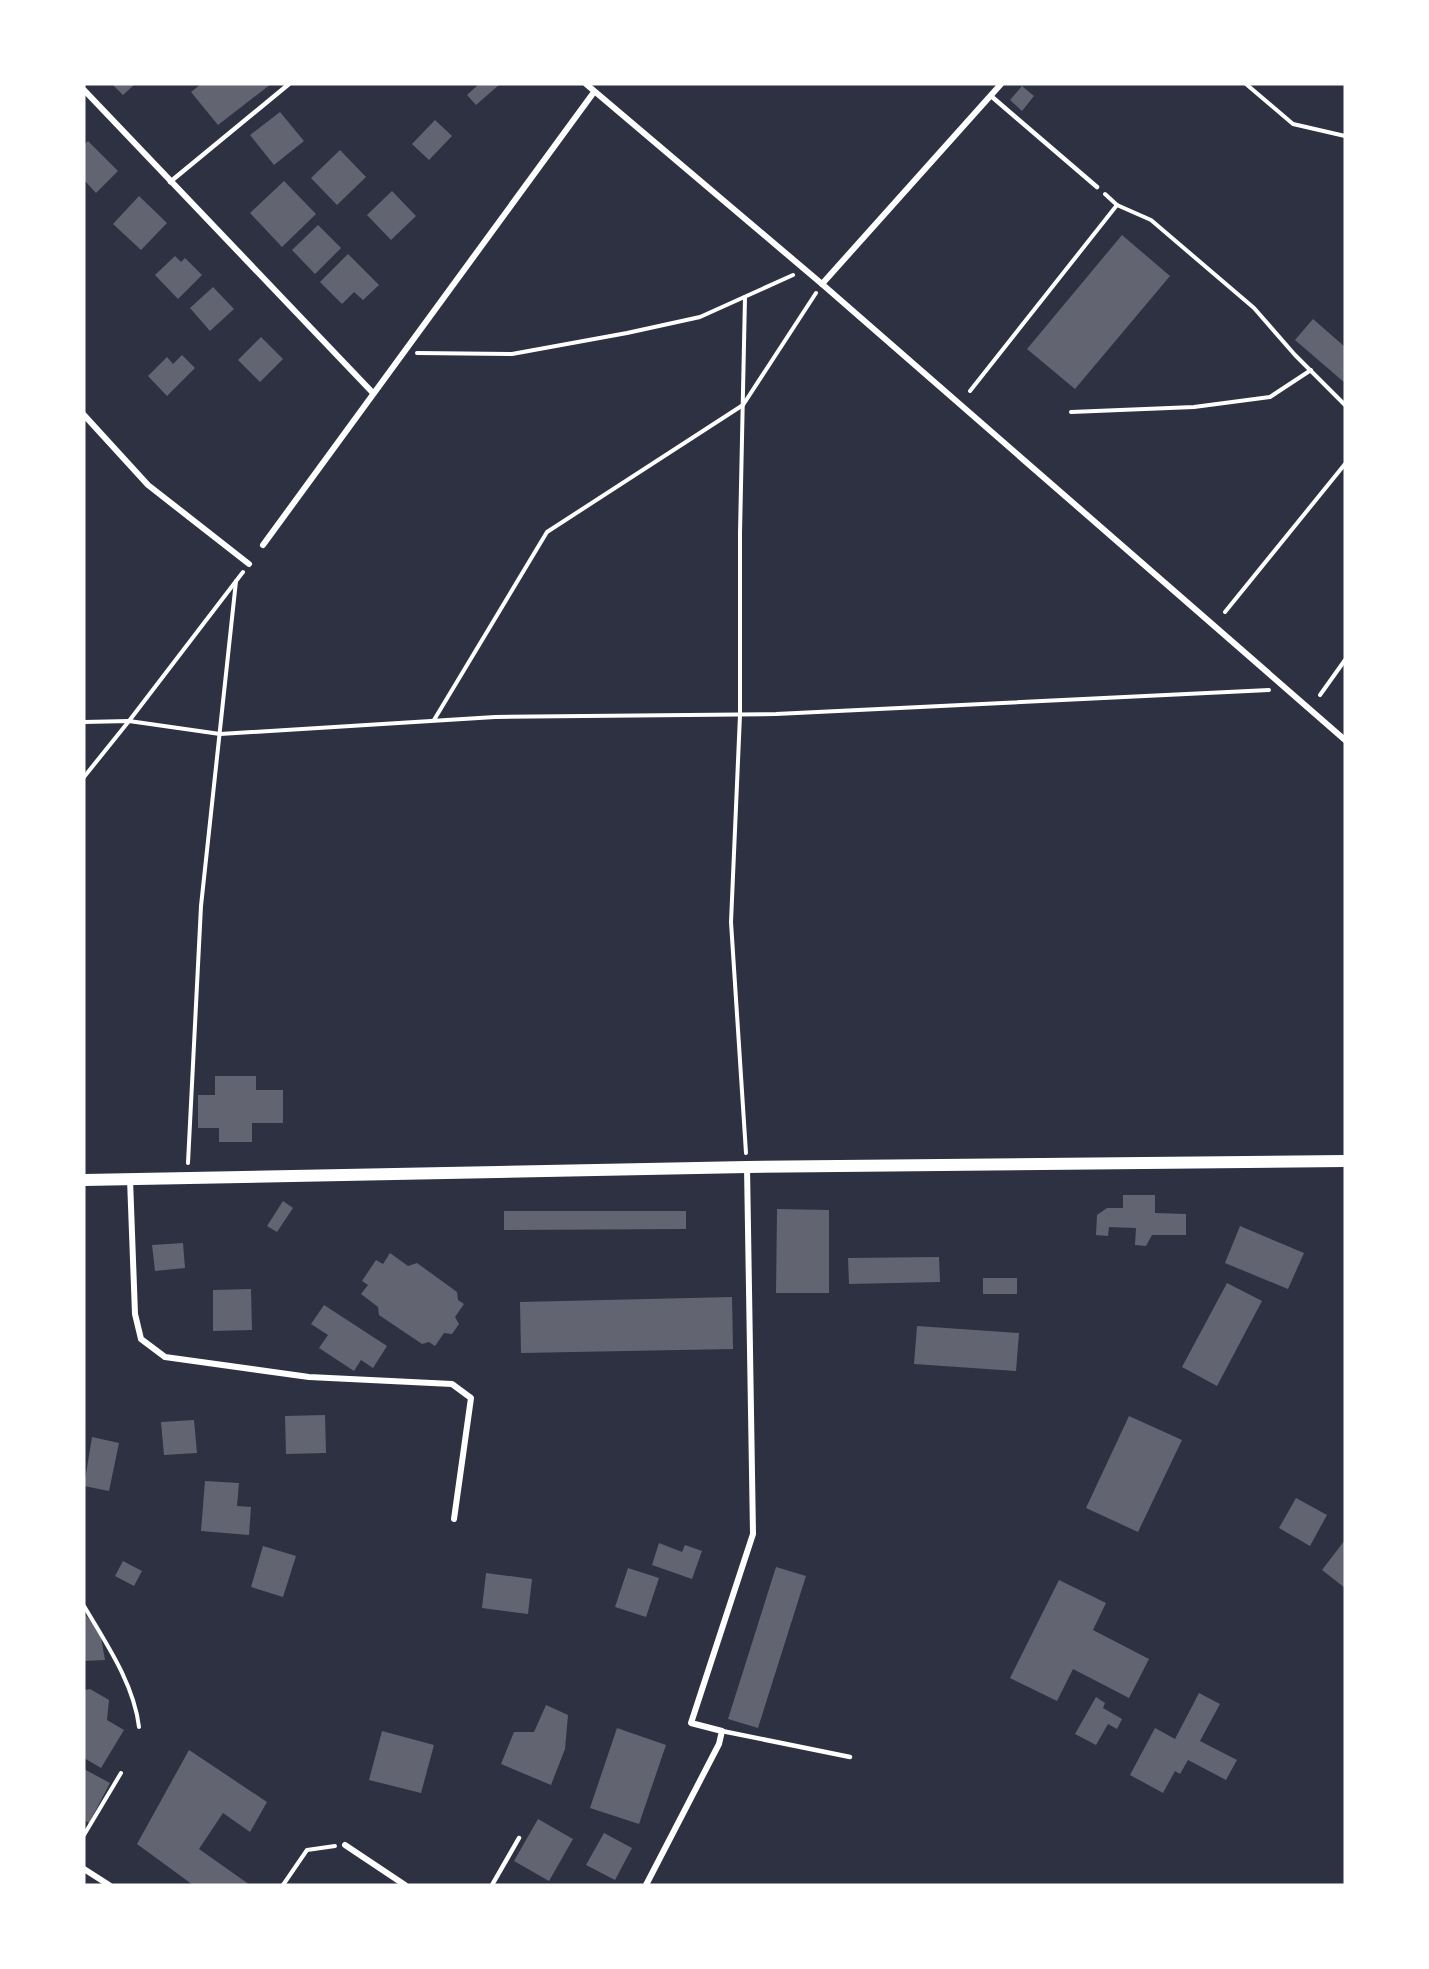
<svg xmlns="http://www.w3.org/2000/svg" width="1429" height="1969" font-family="Lora,serif">
<style>
.building{fill:#626471}
.lines{fill:none;stroke-linecap:round;stroke-linejoin:round}
.path{stroke:#fff;stroke-width:4}
.service{stroke:#fff;stroke-width:4.5}
.minor{stroke:#fff;stroke-width:6}
.secondary{stroke:#fff;stroke-width:12}
</style>
<rect width="100%" height="100%" fill="#2d3142"/>
<g class="building">
<polygon points="112,84 135,84 123,95"/>
<polygon points="201,84 271,84 218,125 191,92"/>
<polygon points="479,84 500,84 476,105 467,95"/>
<polygon points="1022,86 1034,96 1022,111 1010,100"/>
<polygon points="280,112 304,141 274,165 250,135"/>
<polygon points="435,120 452,136 429,160 412,144"/>
<polygon points="88,141 118,171 96,193 84,180 84,145"/>
<polygon points="340,150 366,177 337,205 311,178"/>
<polygon points="284,181 316,214 282,247 250,213"/>
<polygon points="392,191 416,216 391,240 367,215"/>
<polygon points="139,196 167,223 141,250 113,224"/>
<polygon points="318,225 341,248 315,274 292,250"/>
<polygon points="1122,235 1170,276 1075,389 1027,349"/>
<polygon points="348,254 379,285 363,300 354,292 342,304 320,282"/>
<polygon points="175,256 181,262 185,258 202,275 178,299 155,275"/>
<polygon points="213,287 234,309 210,331 190,308"/>
<polygon points="1313,319 1345,347 1345,383 1295,340"/>
<polygon points="261,337 283,359 260,382 238,360"/>
<polygon points="182,355 195,368 167,396 148,376 167,357 173,364"/>
<polygon points="215,1076 256,1076 256,1090 283,1090 283,1123 252,1123 252,1142 219,1142 219,1128 198,1128 198,1095 215,1095"/>
<polygon points="1123,1195 1155,1195 1155,1213 1186,1214 1186,1235 1152,1235 1146,1246 1135,1245 1136,1228 1109,1227 1108,1236 1096,1235 1097,1215 1107,1208 1123,1208"/>
<polygon points="283,1201 293,1208 277,1232 267,1226"/>
<polygon points="777,1209 829,1210 829,1293 776,1293"/>
<polygon points="504,1211 686,1211 686,1229 504,1230"/>
<polygon points="1240,1226 1304,1253 1288,1289 1225,1263"/>
<polygon points="183,1243 185,1268 155,1271 152,1245"/>
<polygon points="390,1253 408,1266 417,1263 457,1292 458,1300 464,1304 455,1317 459,1324 452,1334 444,1333 435,1346 429,1342 422,1344 379,1315 378,1307 361,1294 368,1285 362,1281 376,1260 383,1264"/>
<polygon points="939,1257 940,1282 849,1284 848,1258"/>
<rect x="983" y="1278" width="34" height="16"/>
<polygon points="1227,1283 1262,1301 1217,1386 1182,1367"/>
<polygon points="251,1289 252,1330 213,1331 213,1290"/>
<polygon points="732,1297 733,1349 521,1353 520,1302"/>
<polygon points="324,1305 387,1346 373,1368 361,1360 354,1371 319,1348 328,1335 311,1324"/>
<polygon points="917,1326 1019,1333 1016,1371 914,1364"/>
<polygon points="325,1415 326,1453 286,1454 285,1416"/>
<polygon points="1129,1416 1182,1440 1138,1532 1086,1508"/>
<polygon points="194,1420 197,1453 164,1455 161,1422"/>
<polygon points="92,1437 119,1443 109,1491 84,1486"/>
<polygon points="205,1481 239,1483 237,1506 251,1507 249,1535 201,1531"/>
<polygon points="1296,1498 1327,1515 1310,1546 1279,1528"/>
<polygon points="1345,1540 1345,1588 1322,1570"/>
<polygon points="659,1543 682,1552 685,1545 702,1551 692,1579 652,1565"/>
<polygon points="263,1546 296,1556 283,1597 251,1587"/>
<polygon points="123,1561 142,1571 134,1586 115,1576"/>
<polygon points="776,1567 806,1576 758,1728 728,1719"/>
<polygon points="628,1568 659,1578 646,1617 615,1607"/>
<polygon points="486,1573 532,1579 528,1614 482,1608"/>
<polygon points="1059,1580 1106,1603 1093,1630 1149,1659 1129,1698 1073,1669 1057,1701 1010,1678"/>
<polygon points="84,1613 100,1632 105,1660 84,1661"/>
<polygon points="90,1689 109,1700 107,1720 124,1730 101,1768 84,1758 84,1690"/>
<polygon points="1199,1693 1220,1704 1200,1741 1237,1760 1226,1780 1188,1760 1180,1774 1175,1771 1163,1793 1130,1775 1155,1728 1175,1739"/>
<polygon points="1096,1697 1105,1703 1103,1708 1122,1719 1117,1729 1108,1724 1096,1745 1075,1734"/>
<polygon points="546,1705 568,1715 565,1749 551,1785 501,1764 514,1732 534,1732"/>
<polygon points="617,1728 666,1745 639,1824 590,1808"/>
<polygon points="382,1731 434,1745 421,1793 369,1780"/>
<polygon points="189,1750 267,1802 250,1832 223,1813 199,1849 250,1885 193,1885 137,1844"/>
<polygon points="84,1769 110,1783 89,1823 84,1820"/>
<polygon points="538,1819 573,1839 549,1881 514,1861"/>
<polygon points="604,1833 632,1848 615,1880 586,1865"/>
</g>
<g class="lines">
<g class="path">
<polyline points="1246,84 1293,124 1345,136"/>
<polyline points="1117,205 1151,220 1254,308 1295,355 1345,405"/>
<polyline points="745,297 740,533 740,715 731,922 746,1153"/>
<polyline points="417,353 512,354 627,333 700,317 793,275"/>
<polyline points="970,391 1117,205 1105,194"/>
<polyline points="1071,412 1194,407 1270,397 1311,370"/>
<polyline points="1225,612 1345,464"/>
<polyline points="1320,695 1345,660"/>
<polyline points="434,720 547,532 743,405 816,293"/>
<polyline points="84,722 129,721 220,734 495,717 776,714 1269,690"/>
<polyline points="84,777 129,721 243,572"/>
<polyline points="188,1163 201,906 236,581"/>
<path d="M84,1606C106,1643 134,1684 139,1727"/>
<polyline points="84,1835 121,1773"/>
<polyline points="283,1885 307,1850 335,1846"/>
</g>
<g class="service">
<polyline points="991,96 1097,187"/>
<polyline points="170,182 289,84"/>
<polyline points="722,1731 850,1757"/>
<polyline points="492,1885 519,1838"/>
</g>
<g class="minor">
<polyline points="586,84 822,284 1345,740"/>
<polyline points="84,90 373,393"/>
<polyline points="822,284 1001,84"/>
<polyline points="84,415 148,485 249,564"/>
<polyline points="263,545 594,92"/>
<polyline points="130,1179 135,1314 141,1339 165,1357 309,1377 452,1384 471,1398 454,1519"/>
<polyline points="345,1845 405,1885"/>
<polyline points="84,1869 109,1885"/>
<polyline points="646,1885 719,1744 722,1731 691,1723 753,1534 747,1167"/>
</g>
<polyline class="secondary" points="84,1180 747,1167 1345,1161"/>
</g>
<rect width="1429" height="1969" fill="none" stroke="#ffffff" stroke-width="171"/>
</svg>
